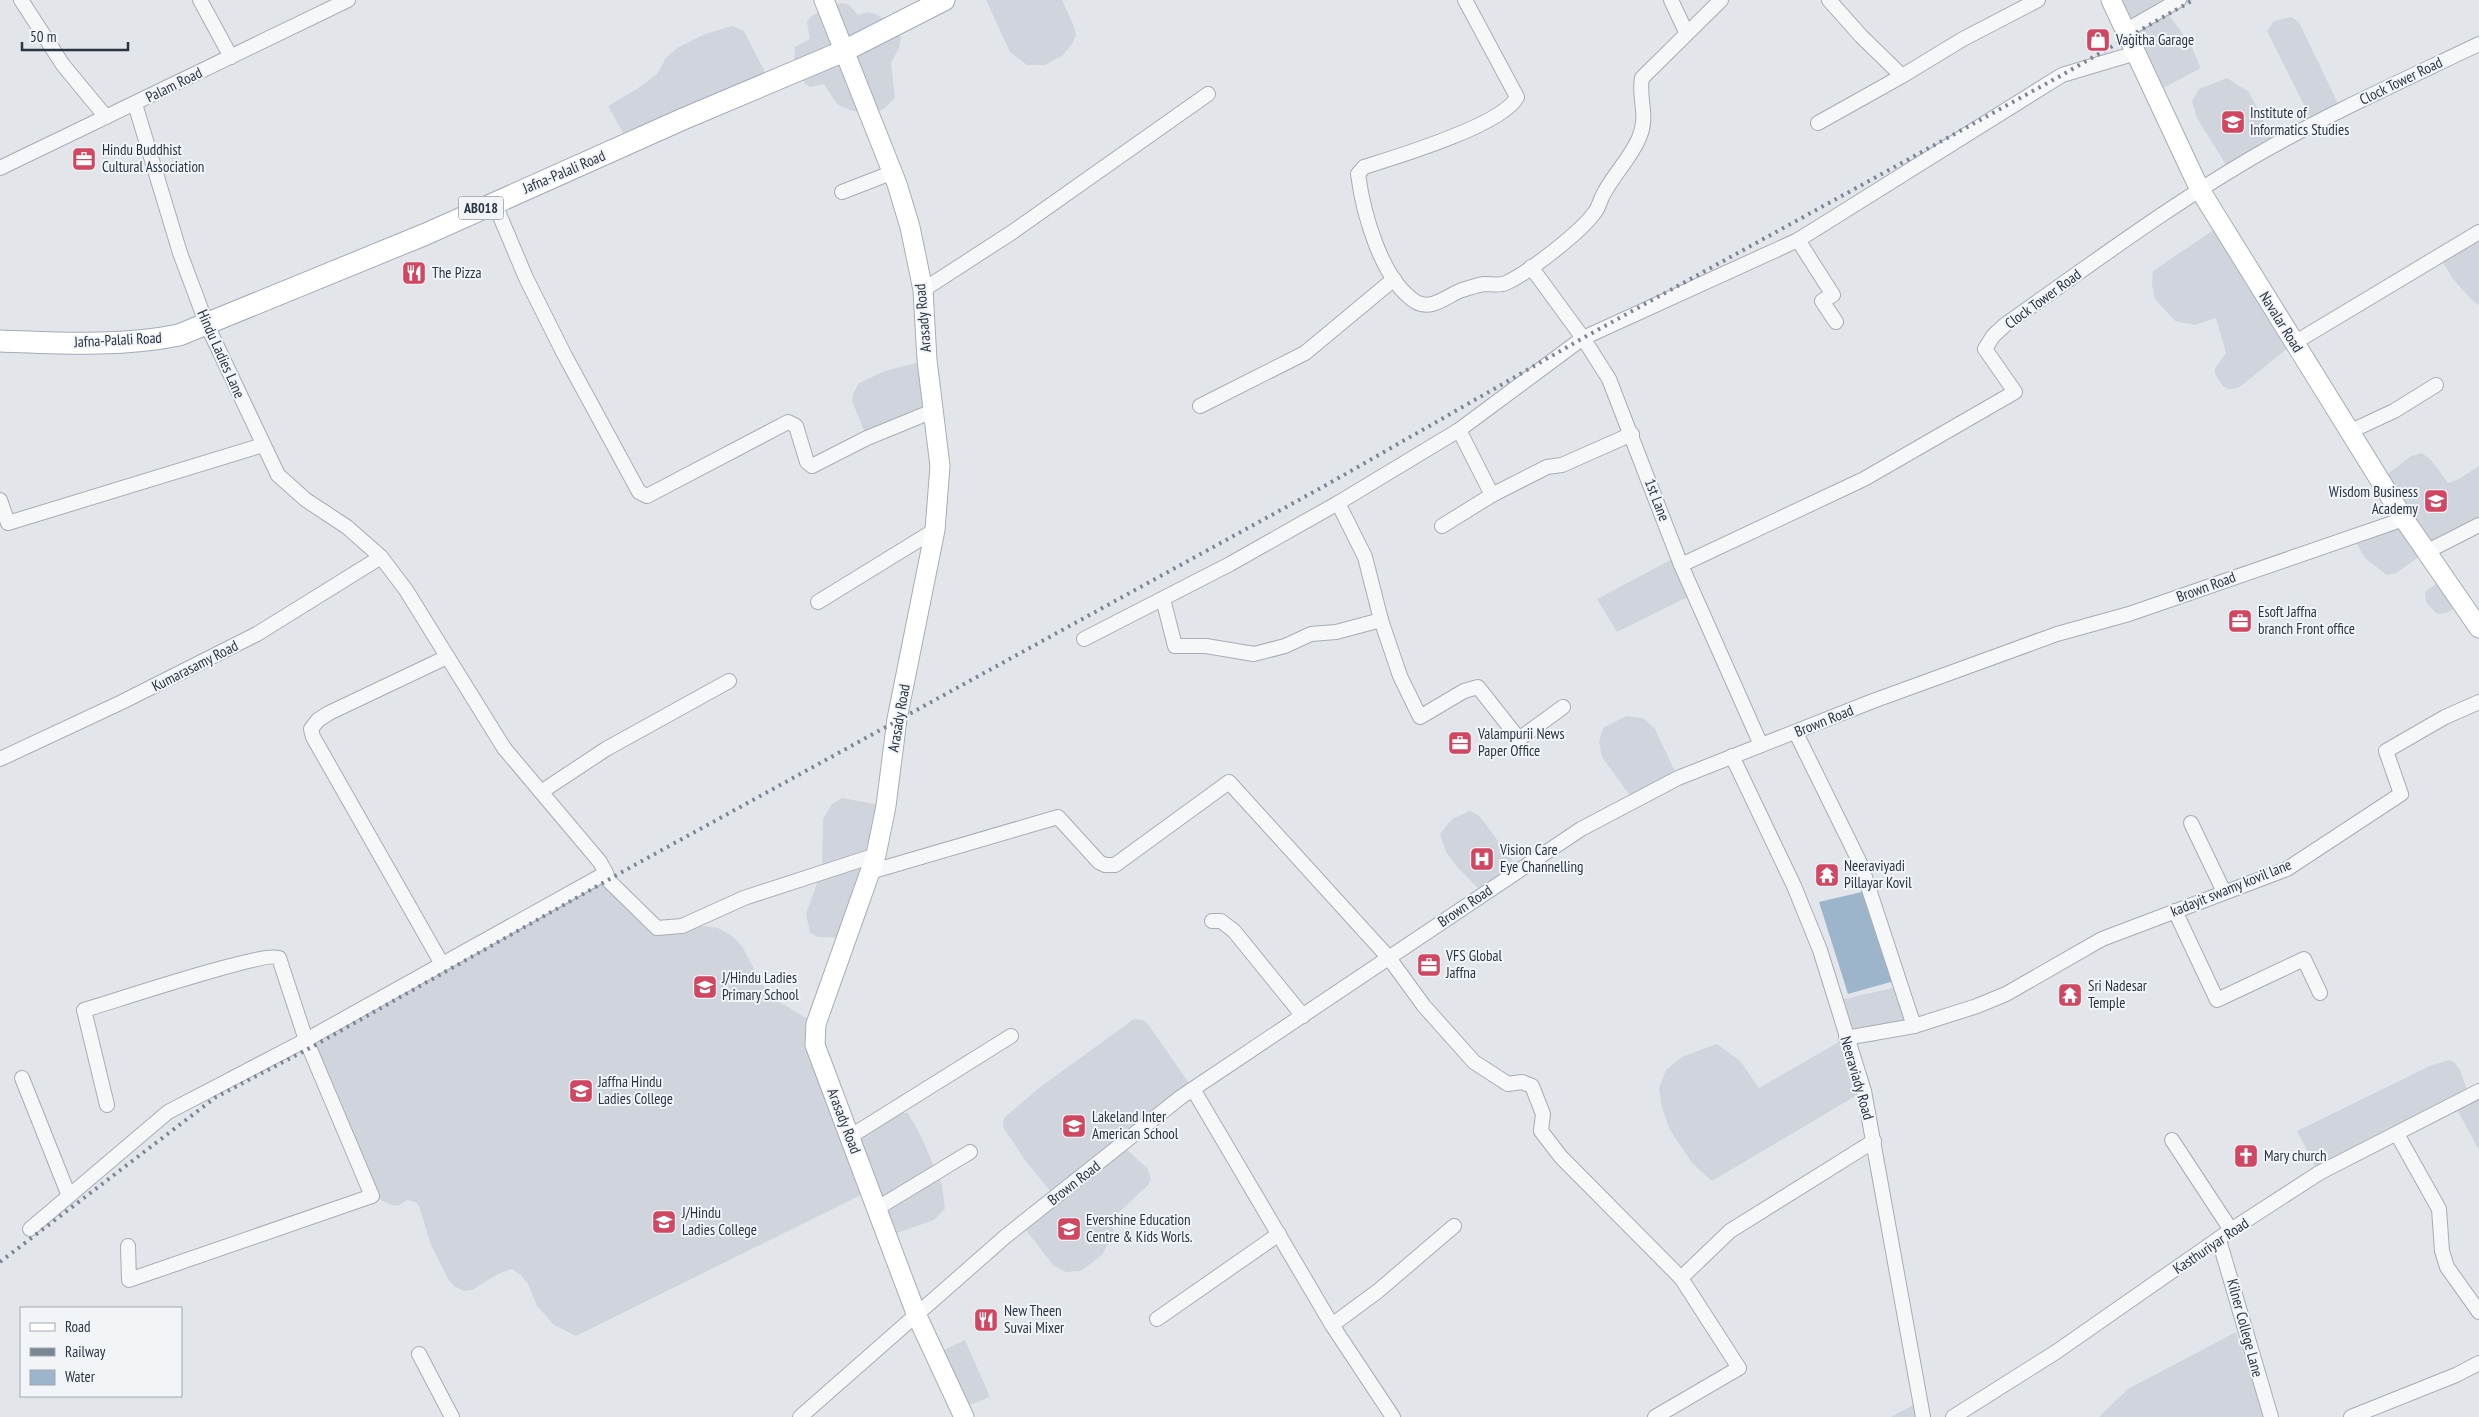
<svg xmlns="http://www.w3.org/2000/svg" width="2479" height="1417" font-family="'PT Sans Narrow',sans-serif">
<style>
.built{fill:#d0d5dd}
.water{fill:#9db5cb}
.lines{fill:none;stroke-linecap:round;stroke-linejoin:round}
.street-casing{stroke:#a7adb5;stroke-width:16}
.secondary-casing{stroke:#a7adb5;stroke-width:21}
.primary-casing{stroke:#a1abb7;stroke-width:23}
.street{stroke:#f5f7f9;stroke-width:14}
.secondary{stroke:#fff;stroke-width:19}
.primary{stroke:#fff;stroke-width:21}
.rail{stroke:#7b8695;stroke-width:4;stroke-dasharray:2.5 5;stroke-linecap:butt}
.labels{text-anchor:middle;stroke-width:4;stroke-linejoin:round;paint-order:stroke}
.shield{fill:#f2f5f8;stroke:#666e79;stroke-width:1}
.shield-label{font-size:14px;font-weight:bold;fill:#2a3443}
.poi-label{font-size:15px;fill:#2a3443;stroke:#f2f5f8;text-anchor:start}
.street-label{font-size:15px;fill:#2a3443;stroke:#f2f5f8}
</style>
<rect width="100%" height="100%" fill="#e2e6eb"/>
<g class="built">
<polygon points="986,0 1062,0 1073,24 1076,35 1072,44 1062,56 1054,60 1045,65 1027,65 1010,52"/>
<polygon points="2111,0 2193,0 2168,14 2191,45 2200,67 2199,69 2154,93"/>
<polygon points="842,3 848,4 858,15 868,12 878,15 894,27 901,38 899,48 891,63 895,98 884,109 868,114 850,110 837,104 824,84 810,87 805,84 794,62 795,47 810,39 807,23 810,17 827,7"/>
<polygon points="2291,17 2299,22 2341,110 2314,125 2267,31 2274,21"/>
<polygon points="732,26 744,31 770,82 629,144 608,106 637,89 657,74 666,58 677,48 705,34"/>
<polygon points="2227,78 2249,92 2275,144 2230,171 2197,118 2192,101 2199,89"/>
<polygon points="2221,225 2294,343 2246,382 2237,388 2228,389 2223,386 2215,374 2215,368 2226,353 2216,318 2195,325 2175,321 2155,299 2152,285 2153,271"/>
<polygon points="2479,232 2479,305 2473,301 2453,279 2439,256"/>
<polygon points="927,360 933,411 867,438 852,401 853,394 859,383 885,371"/>
<polygon points="2422,453 2431,460 2448,483 2457,480 2479,466 2479,525 2426,552 2396,573 2387,575 2365,558 2352,536 2404,519 2380,480 2411,456"/>
<polygon points="1678,556 1694,594 1617,632 1597,599"/>
<polygon points="2444,578 2462,603 2446,613 2437,614 2426,602 2425,592"/>
<polygon points="1626,716 1643,718 1655,729 1678,778 1634,801 1602,757 1599,742 1603,728"/>
<polygon points="842,798 886,806 847,938 818,937 810,933 806,914 822,869 823,819 832,804"/>
<polygon points="1470,811 1478,815 1485,823 1519,870 1484,894 1457,867 1446,852 1440,834 1452,819"/>
<polygon points="608,880 657,928 705,926 718,928 732,936 742,946 762,984 773,998 816,1024 850,1134 891,1112 908,1113 921,1136 942,1185 945,1209 934,1220 886,1237 869,1191 576,1336 554,1325 537,1306 528,1284 521,1275 512,1269 498,1274 472,1290 464,1291 454,1286 448,1279 431,1245 419,1206 415,1202 407,1200 398,1206 392,1205 372,1196 310,1048"/>
<polygon points="1901,986 1914,1026 1846,1038 1864,1091 1712,1181 1692,1163 1670,1130 1662,1108 1659,1088 1666,1070 1682,1057 1717,1044 1740,1061 1759,1088 1846,1038 1836,1001"/>
<polygon points="1134,1019 1143,1020 1148,1024 1193,1089 1122,1145 1148,1169 1151,1179 1148,1185 1110,1221 1114,1233 1102,1255 1081,1271 1066,1272 1054,1266 1021,1224 1055,1197 1025,1160 1003,1127 1004,1118 1039,1088"/>
<polygon points="2449,1060 2454,1062 2460,1070 2469,1096 2479,1091 2479,1150 2454,1104 2319,1173 2297,1131 2432,1065"/>
<polygon points="2236,1332 2264,1417 2099,1417 2128,1389"/>
<polygon points="965,1340 990,1397 960,1409 935,1354"/>
<polygon points="1919,1402 1923,1417 1891,1417"/>
</g>
<polygon class="water" points="1866,891 1894,981 1848,994 1819,902"/>
<g class="lines">
<defs>
<g id="street">
<polyline points="21,0 63,65 106,117"/>
<polyline points="200,0 231,57"/>
<path d="M1465,0L1517,97C1503,125 1396,157 1364,167L1358,174C1363,212 1381,280 1416,302C1432,311 1448,295 1462,290C1469,288 1477,285 1484,284C1491,284 1499,286 1506,283C1528,273 1581,232 1595,212C1599,207 1600,200 1603,195C1613,175 1630,159 1639,138C1649,116 1638,98 1642,78L1721,0"/>
<polyline points="1671,0 1686,32"/>
<polyline points="2125,31 2179,0"/>
<polyline points="1902,76 1963,39 2038,0"/>
<polyline points="1818,123 1902,76 1861,36 1829,0"/>
<polyline points="0,168 348,0"/>
<polyline points="842,192 891,173"/>
<polyline points="494,202 526,278 564,354 639,492 647,496 788,422 796,426 807,462 812,466 867,438 933,411"/>
<polyline points="1798,240 1833,295 1822,301 1836,322"/>
<polyline points="1531,267 1583,338 1609,379 1681,565 1761,745"/>
<polyline points="923,290 1011,233 1208,94"/>
<polyline points="2294,343 2479,232"/>
<polyline points="1200,406 1305,353 1394,279"/>
<polyline points="1459,430 1492,495"/>
<polyline points="2351,431 2394,411 2436,385"/>
<polyline points="0,500 8,523 263,445"/>
<polyline points="1442,526 1492,495 1547,467 1562,465 1632,434"/>
<polyline points="2426,552 2479,525"/>
<path d="M1681,565L1864,479L2015,392L1985,349L1993,336L2006,324C2090,265 2173,203 2262,152C2332,112 2406,79 2479,44"/>
<polyline points="1163,599 1175,646 1206,646 1254,654 1285,646 1311,634 1336,632 1381,620 1365,557 1338,503"/>
<polyline points="818,602 935,530"/>
<polyline points="1381,620 1400,676 1420,717 1464,691 1478,687 1519,739 1563,707"/>
<polyline points="1084,639 1230,564 1338,503 1459,430 1583,338 1798,240 2062,75 2136,53"/>
<polyline points="1796,733 1861,865 1914,1026"/>
<polyline points="1732,756 1794,886 1820,950 1864,1091 1923,1417"/>
<polyline points="0,759 122,702 257,634 381,557"/>
<polyline points="541,792 606,749 729,681"/>
<polyline points="2191,823 2224,892"/>
<polyline points="870,872 1058,817 1099,862 1105,865 1115,865 1229,782 1389,958 1424,1006 1474,1062 1508,1084 1522,1082 1532,1086 1543,1114 1541,1131 1561,1157 1681,1278 1739,1368 1655,1417"/>
<polyline points="606,873 608,880 657,928 682,926 744,898 876,855"/>
<polyline points="2175,911 2217,1000 2304,959 2320,993"/>
<polyline points="1212,921 1221,921 1234,931 1303,1016"/>
<polyline points="442,964 313,737 311,729 318,720 329,713 447,657"/>
<polyline points="1846,1038 1914,1026 1977,1006 2006,994 2102,939 2287,869 2401,794 2386,751 2445,717 2479,702"/>
<polyline points="22,1078 69,1196"/>
<polyline points="1193,1089 1332,1325 1393,1417"/>
<polyline points="2397,1134 2439,1209 2442,1251 2447,1267 2479,1312"/>
<polyline points="851,1136 1011,1036"/>
<polyline points="2172,1140 2231,1230"/>
<polyline points="876,1209 970,1152"/>
<path d="M30,1229L168,1112L306,1040L279,958C267,950 109,1003 84,1010L107,1105"/>
<polyline points="2219,1240 2271,1417"/>
<polyline points="128,1246 129,1280 372,1196 306,1040 606,873 600,862 504,748 406,590 381,557 347,527 306,500 278,475 207,325 180,253 135,104"/>
<polyline points="1681,1278 1730,1231 1874,1141"/>
<polyline points="1157,1319 1279,1234"/>
<polyline points="1332,1325 1378,1291 1454,1226"/>
<polyline points="419,1354 452,1417"/>
<polyline points="800,1417 1006,1236 1181,1097 1581,829 1678,778 1873,701 2057,634 2129,614 2404,519"/>
<polyline points="1953,1417 2056,1352 2231,1230 2319,1173 2479,1091"/>
<polyline points="2351,1417 2456,1375 2479,1363"/>
</g>
<g id="secondary">
<polyline points="824,0 897,184 910,227 923,290 927,360 940,466 935,530 897,719 886,806 876,855 816,1024 815,1045 917,1316 964,1417"/>
<polyline points="2111,0 2200,190 2404,519 2479,628"/>
</g>
<path id="primary" d="M0,341C60,343 120,347 179,335L426,234L683,119L844,51L944,0"/>
</defs>
<use href="#street" class="street-casing"/>
<use href="#secondary" class="secondary-casing"/>
<use href="#primary" class="primary-casing"/>
<use href="#street" class="street"/>
<use href="#secondary" class="secondary"/>
<use href="#primary" class="primary"/>
<polyline class="rail" points="0,1262 216,1097 310,1048 631,867 1328,484 1583,338 2062,75 2193,0"/>
</g>
<defs>
<symbol id="shop-square" viewBox="-11 -11 22 22"><rect x="-9" y="-9" width="18" height="18" rx="4" fill="#d14661" stroke="#f2f5f8"/><path d="M-5-2.5h2.3a2.7 3.5 0 0 1 5.4 0H5L5.5 6h-11ZM-1.5-2.5h3a1.5 2.3 0 0 0-3 0Z" fill="#fff"/></symbol>
<symbol id="university-square" viewBox="-11 -11 22 22"><rect x="-9" y="-9" width="18" height="18" rx="4" fill="#d14661" stroke="#f2f5f8"/><path d="M0-5L7-2L0 1L-7-2ZM-4 1L0 2.5L4 1V4Q0 6-4 4Z" fill="#fff"/></symbol>
<symbol id="office-square" viewBox="-11 -11 22 22"><rect x="-9" y="-9" width="18" height="18" rx="4" fill="#d14661" stroke="#f2f5f8"/><path d="M-6-3h4V-5.5h4V-3h4V5H-6ZM-1-4.5V-3h2v-1.5ZM-6 0V1H6V0Z" fill="#fff"/></symbol>
<symbol id="restaurant-square" viewBox="-11 -11 22 22"><rect x="-9" y="-9" width="18" height="18" rx="4" fill="#d14661" stroke="#f2f5f8"/><path d="M-5-6h1v4h1v-4h1v4h1v-4h1v5L-1.5 .5V6h-2V.5L-5-1ZM5-6V6H3V1.5H1.5Q1.5-4 5-6Z" fill="#fff"/></symbol>
<symbol id="hospital-square" viewBox="-11 -11 22 22"><rect x="-9" y="-9" width="18" height="18" rx="4" fill="#d14661" stroke="#f2f5f8"/><path d="M-5-5h3v3.5h4V-5h3V5h-3V1.5h-4V5h-3Z" fill="#fff"/></symbol>
<symbol id="temple-square" viewBox="-11 -11 22 22"><rect x="-9" y="-9" width="18" height="18" rx="4" fill="#d14661" stroke="#f2f5f8"/><path d="M0-6L5-2H3V0L6.5 2.5H4V6H1.5V3h-3V6H-4V2.5H-6.5L-3 0V-2H-5Z" fill="#fff"/></symbol>
<symbol id="school-square" viewBox="-11 -11 22 22"><rect x="-9" y="-9" width="18" height="18" rx="4" fill="#d14661" stroke="#f2f5f8"/><path d="M0-5L7-2L0 1L-7-2ZM-4 1L0 2.5L4 1V4Q0 6-4 4Z" fill="#fff"/></symbol>
<symbol id="church-square" viewBox="-11 -11 22 22"><rect x="-9" y="-9" width="18" height="18" rx="4" fill="#d14661" stroke="#f2f5f8"/><path d="M-1.2-6h2.4v3.5h3.3v2.4h-3.3V6h-2.4V-.1h-3.3v-2.4h3.3Z" fill="#fff"/></symbol>
</defs>
<g fill-rule="evenodd">
<use href="#shop-square" x="2084" y="26" width="28" height="28"/>
<use href="#university-square" x="2219" y="108" width="28" height="28"/>
<use href="#office-square" x="70" y="145" width="28" height="28"/>
<use href="#restaurant-square" x="400" y="259" width="28" height="28"/>
<use href="#university-square" x="2422" y="487" width="28" height="28"/>
<use href="#office-square" x="2226" y="607" width="28" height="28"/>
<use href="#office-square" x="1446" y="729" width="28" height="28"/>
<use href="#hospital-square" x="1468" y="845" width="28" height="28"/>
<use href="#temple-square" x="1813" y="861" width="28" height="28"/>
<use href="#office-square" x="1415" y="951" width="28" height="28"/>
<use href="#school-square" x="691" y="973" width="28" height="28"/>
<use href="#temple-square" x="2056" y="981" width="28" height="28"/>
<use href="#school-square" x="567" y="1077" width="28" height="28"/>
<use href="#school-square" x="1060" y="1112" width="28" height="28"/>
<use href="#church-square" x="2232" y="1142" width="28" height="28"/>
<use href="#school-square" x="650" y="1208" width="28" height="28"/>
<use href="#school-square" x="1055" y="1215" width="28" height="28"/>
<use href="#restaurant-square" x="972" y="1306" width="28" height="28"/>
</g>
<g class="labels">
<rect class="shield" x="458.5" y="196.5" width="45" height="23" rx="4"/>
<g class="shield-label">
<text x="481" y="213">AB018</text>
</g>
<g class="poi-label">
<text x="2116" y="45">Vagitha Garage</text>
<text x="2250" y="118">Institute of<tspan x="2250" dy="17">Informatics Studies</tspan></text>
<text x="102" y="155">Hindu Buddhist<tspan x="102" dy="17">Cultural Association</tspan></text>
<text x="432" y="278">The Pizza</text>
<text x="2418" y="497" text-anchor="end">Wisdom Business<tspan x="2418" dy="17">Academy</tspan></text>
<text x="2258" y="617">Esoft Jaffna<tspan x="2258" dy="17">branch Front office</tspan></text>
<text x="1478" y="739">Valampurii News<tspan x="1478" dy="17">Paper Office</tspan></text>
<text x="1500" y="855">Vision Care<tspan x="1500" dy="17">Eye Channelling</tspan></text>
<text x="1844" y="871">Neeraviyadi<tspan x="1844" dy="17">Pillayar Kovil</tspan></text>
<text x="1446" y="961">VFS Global<tspan x="1446" dy="17">Jaffna</tspan></text>
<text x="722" y="983">J/Hindu Ladies<tspan x="722" dy="17">Primary School</tspan></text>
<text x="2088" y="991">Sri Nadesar<tspan x="2088" dy="17">Temple</tspan></text>
<text x="598" y="1087">Jaffna Hindu<tspan x="598" dy="17">Ladies College</tspan></text>
<text x="1092" y="1122">Lakeland Inter<tspan x="1092" dy="17">American School</tspan></text>
<text x="2264" y="1161">Mary church</text>
<text x="682" y="1218">J/Hindu<tspan x="682" dy="17">Ladies College</tspan></text>
<text x="1086" y="1225">Evershine Education<tspan x="1086" dy="17">Centre &amp; Kids Worls.</tspan></text>
<text x="1004" y="1316">New Theen<tspan x="1004" dy="17">Suvai Mixer</tspan></text>
</g>
<g class="street-label">
<text transform="translate(2401 81) rotate(-26)" y="5">Clock Tower Road</text>
<text transform="translate(174 85) rotate(-26)" y="5">Palam Road</text>
<text transform="translate(564 172) rotate(-23)" y="5">Jafna-Palali Road</text>
<text transform="translate(2043 299) rotate(-36)" y="5">Clock Tower Road</text>
<text transform="translate(923 318) rotate(-95)" y="5">Arasady Road</text>
<text transform="translate(2281 322) rotate(58)" y="5">Navalar Road</text>
<text transform="translate(118 340) rotate(-3)" y="5">Jafna-Palali Road</text>
<text transform="translate(221 354) rotate(66)" y="5">Hindu Ladies Lane</text>
<text transform="translate(1657 500) rotate(69)" y="5">1st Lane</text>
<text transform="translate(2206 587) rotate(-20)" y="5">Brown Road</text>
<text transform="translate(195 666) rotate(-27)" y="5">Kumarasamy Road</text>
<text transform="translate(899 718) rotate(-80)" y="5">Arasady Road</text>
<text transform="translate(1824 721) rotate(-22)" y="5">Brown Road</text>
<text transform="translate(2231 888) rotate(-22)" y="5">kadayit swamy kovil lane</text>
<text transform="translate(1465 906) rotate(-34)" y="5">Brown Road</text>
<text transform="translate(1857 1078) rotate(74)" y="5">Neeraviady Road</text>
<text transform="translate(844 1121) rotate(69)" y="5">Arasady Road</text>
<text transform="translate(1074 1183) rotate(-38)" y="5">Brown Road</text>
<text transform="translate(2211 1246) rotate(-34)" y="5">Kasthuriyar Road</text>
<text transform="translate(2245 1328) rotate(75)" y="5">Kilner College Lane</text>
</g>
</g>
<rect x="20" y="1307" width="162" height="90" fill="#f2f5f8" stroke="#a2a8b0"/>
<rect x="30" y="1323" width="25" height="8" fill="#ffffff" stroke="#a2a8b0"/>
<text x="65" y="1332" font-size="15" fill="#2a3443">Road</text>
<rect x="30" y="1348" width="25" height="8" fill="#7b8695" stroke="#a2a8b0"/>
<text x="65" y="1357" font-size="15" fill="#2a3443">Railway</text>
<rect x="30" y="1370" width="25" height="15" fill="#9db5cb" stroke="#a2a8b0"/>
<text x="65" y="1382" font-size="15" fill="#2a3443">Water</text>
<path d="M22 42v8h106v-8" fill="none" stroke="#2a3443" stroke-width="2.5"/>
<text x="30" y="42" font-size="15" fill="#2a3443" stroke="#f2f5f8" stroke-width="4" paint-order="stroke">50 m</text>
</svg>
